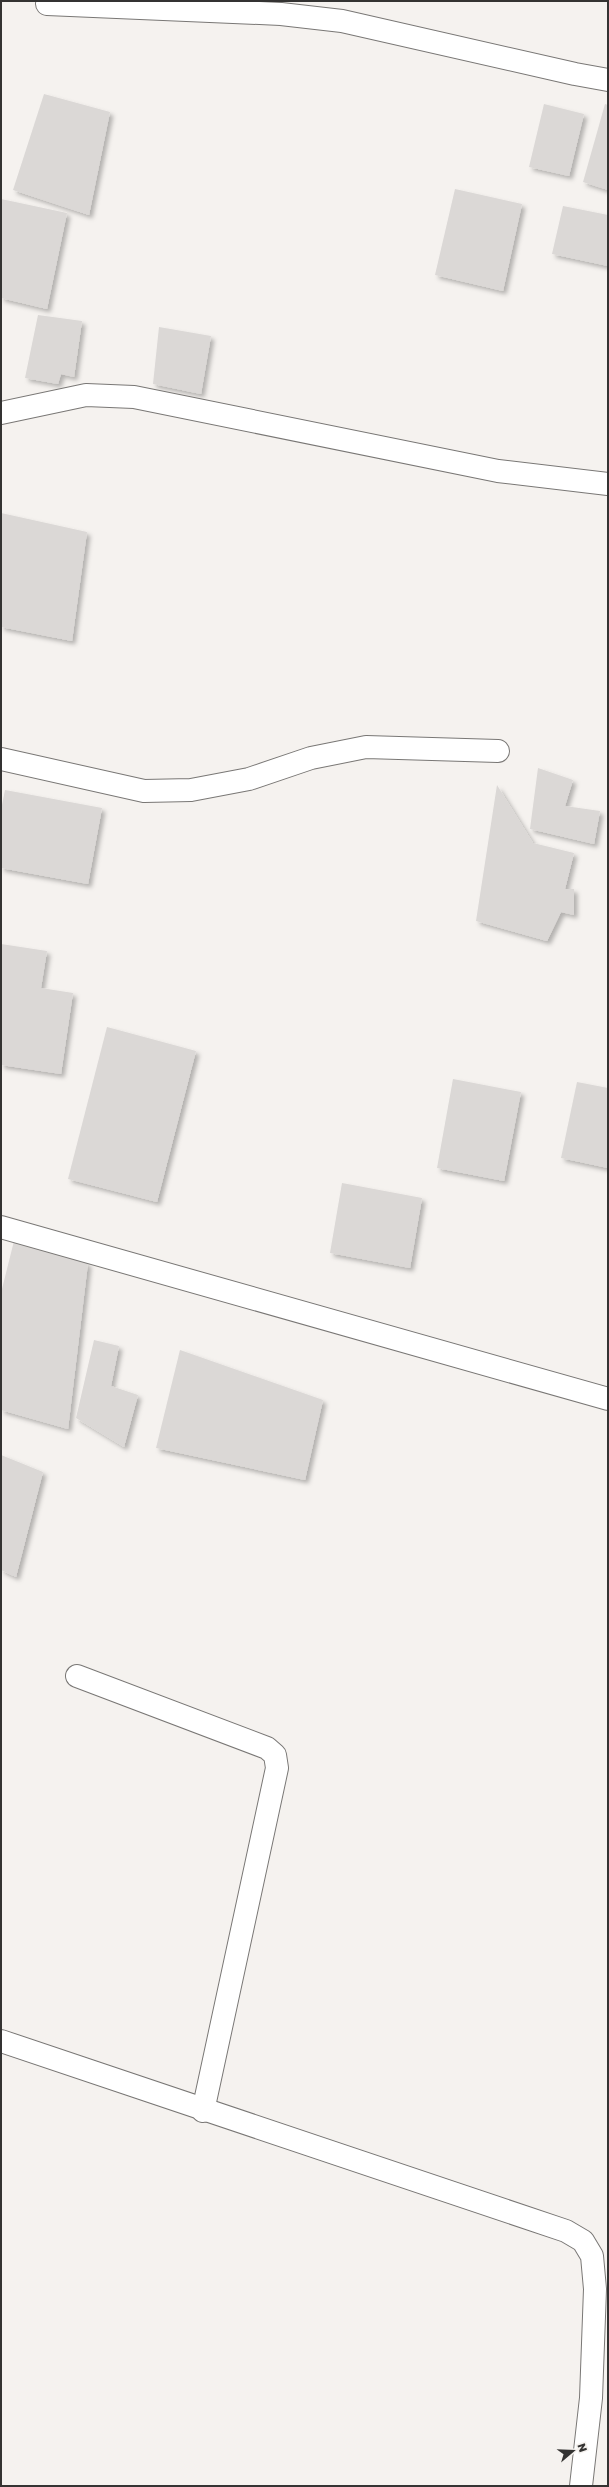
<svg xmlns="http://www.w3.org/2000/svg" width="609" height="2487" font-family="'Golos Text',sans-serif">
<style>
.building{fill:#dbd8d6;filter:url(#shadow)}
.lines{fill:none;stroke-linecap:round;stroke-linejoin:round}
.minor-casing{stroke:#797775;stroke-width:24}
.minor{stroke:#fff;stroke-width:22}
</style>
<defs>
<filter id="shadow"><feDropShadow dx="3.5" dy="3.5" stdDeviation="2" flood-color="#0004"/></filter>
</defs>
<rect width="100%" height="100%" fill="#f5f2ef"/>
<g class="building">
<polygon points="44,94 110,112 89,215 13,190"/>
<polygon points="544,104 584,114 569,176 529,167"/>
<polygon points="605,104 608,105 608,190 583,182"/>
<polygon points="455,189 522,204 503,291 435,275"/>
<polygon points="1,199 67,213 47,309 1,298"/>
<polygon points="563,206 608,215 608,266 552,254"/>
<polygon points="38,315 82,321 74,377 61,374 58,384 25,378"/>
<polygon points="159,327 211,336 201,394 153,384"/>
<polygon points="1,513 87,532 72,641 1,627"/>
<polygon points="538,768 573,780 565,806 600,811 594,844 530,829"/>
<polygon points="497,785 533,843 574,853 565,889 574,889 574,915 561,912 547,941 476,921"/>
<polygon points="5,790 102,808 88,884 1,868 1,810"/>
<polygon points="1,944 47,951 41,988 73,993 61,1074 1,1065"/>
<polygon points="107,1027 196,1051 157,1202 68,1179"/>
<polygon points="453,1079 521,1092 504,1181 437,1168"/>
<polygon points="577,1082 608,1088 608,1168 561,1158"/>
<polygon points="342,1183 422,1198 410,1268 330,1253"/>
<polygon points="14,1241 88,1263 68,1429 1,1410 1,1293"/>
<polygon points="94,1340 119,1346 111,1386 138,1395 124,1447 76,1418"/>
<polygon points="180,1350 323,1400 305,1480 156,1448"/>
<polygon points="1,1455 43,1472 16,1577 1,1570"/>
</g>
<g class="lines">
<defs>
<g id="minor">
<polyline points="47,4 281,14 342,21 575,74 608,80"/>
<polyline points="1,413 86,395 134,397 498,471 608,484"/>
<polyline points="1,759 144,791 191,790 249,779 311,758 366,747 498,751"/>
<polyline points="1,1227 608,1399"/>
<polyline points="77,1676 267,1748 275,1755 277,1768 203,2111"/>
<polyline points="1,2041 566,2231 583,2241 592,2256 595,2289 591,2398 581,2486"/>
</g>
</defs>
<use href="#minor" class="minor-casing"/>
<use href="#minor" class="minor"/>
</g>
<rect width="609" height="2487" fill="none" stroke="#343332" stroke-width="4"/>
<g transform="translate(573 2451) rotate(71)" stroke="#f5f2ef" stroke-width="3" paint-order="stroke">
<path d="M0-3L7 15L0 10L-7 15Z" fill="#343332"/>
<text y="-6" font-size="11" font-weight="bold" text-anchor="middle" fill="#343332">N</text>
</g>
</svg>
